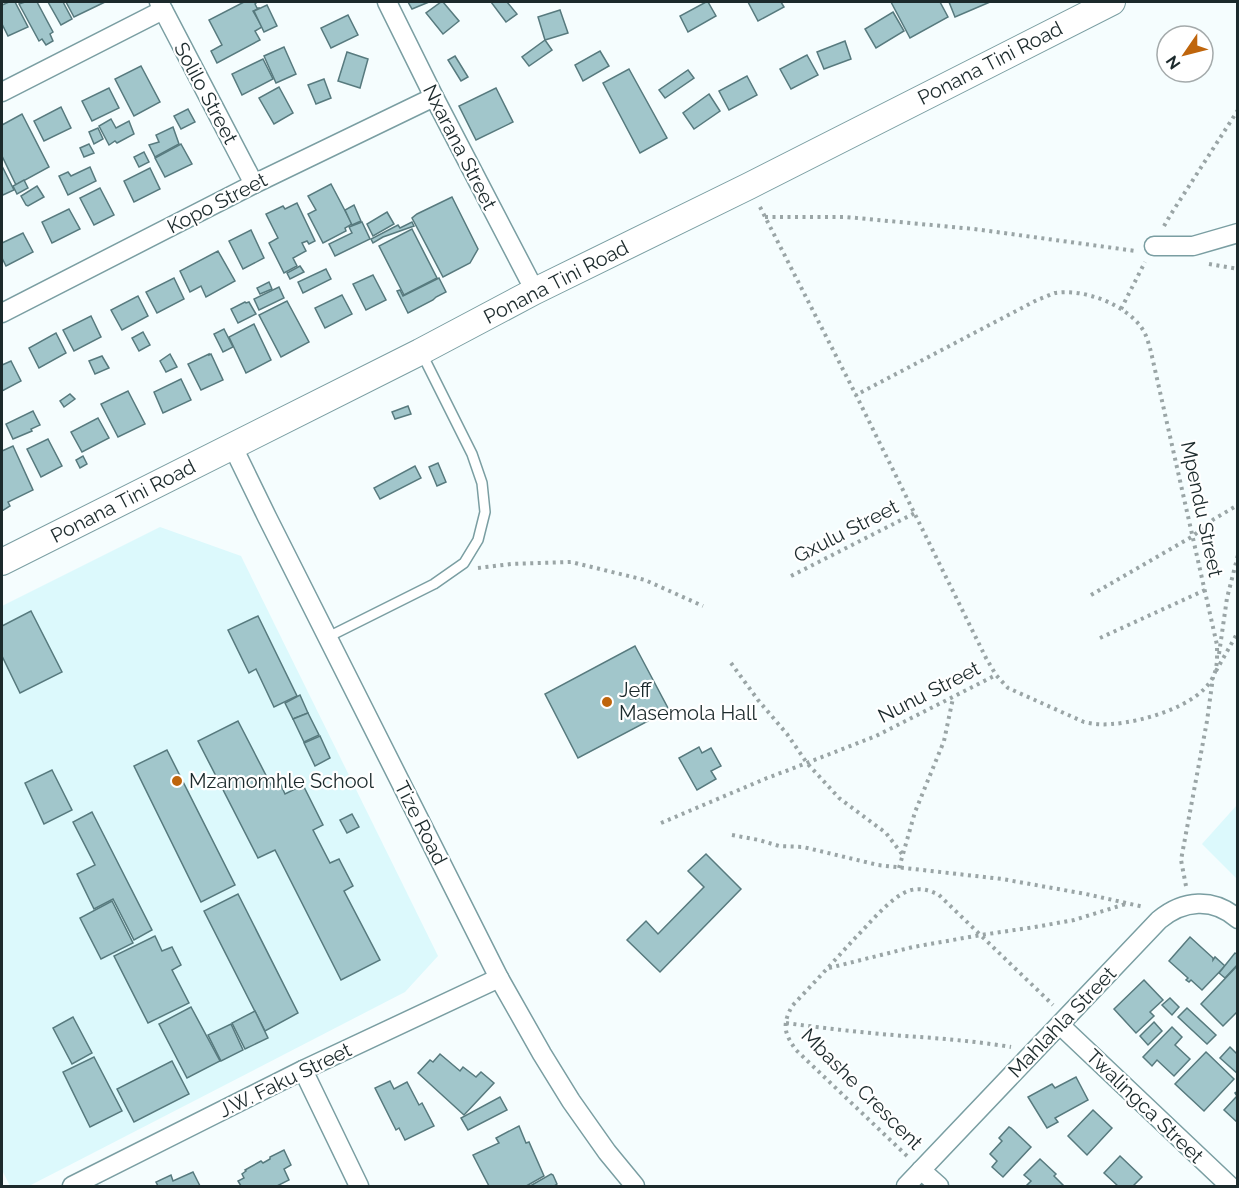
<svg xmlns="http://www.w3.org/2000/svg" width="1239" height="1188" font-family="Raleway,sans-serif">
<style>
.built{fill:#dcf9fc}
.building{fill:#a1c6cb;stroke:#577a7e;stroke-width:1.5}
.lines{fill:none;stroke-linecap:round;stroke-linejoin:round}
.lane-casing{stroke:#7a9ea2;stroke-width:12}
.street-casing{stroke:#7a9ea2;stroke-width:21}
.secondary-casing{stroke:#7a9ea2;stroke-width:28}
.path{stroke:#9aa5a6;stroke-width:4;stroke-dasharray:3 4.5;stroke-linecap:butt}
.lane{stroke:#fff;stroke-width:9}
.street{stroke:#fff;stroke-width:18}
.secondary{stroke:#fff;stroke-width:26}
.poi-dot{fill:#bf650c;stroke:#fff;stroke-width:2}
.labels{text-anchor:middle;stroke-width:4.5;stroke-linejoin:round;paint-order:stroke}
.street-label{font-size:20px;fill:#1c2a2c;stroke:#fff}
.poi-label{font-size:20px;fill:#1c2a2c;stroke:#fff;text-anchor:start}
</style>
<rect width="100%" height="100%" fill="#f5fdfe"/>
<g class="built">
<polygon points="160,527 241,556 438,956 405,992 29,1186 10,1186 2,1170 2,606"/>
<polygon points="1237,805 1237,879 1202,844"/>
</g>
<g class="building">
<polygon points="9,2 15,2 28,27 8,36 2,24 2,5"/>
<polygon points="25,2 37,2 53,32 50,34 53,41 46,45 42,39 39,41 19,4"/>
<polygon points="48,2 63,2 72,19 61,25"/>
<polygon points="66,2 105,2 74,17"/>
<polygon points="244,2 257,2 255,4 257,8 260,8 253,11 262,27 255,31 260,40 217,63 211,51 222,45 209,20"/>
<polygon points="408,2 429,2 412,9"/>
<polygon points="441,2 443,2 459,21 443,34 426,13"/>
<polygon points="491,2 507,2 517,14 506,22"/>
<polygon points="706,2 708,2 716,16 688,32 680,16"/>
<polygon points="748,2 781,2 784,7 758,21"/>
<polygon points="891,2 940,2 948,17 910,38"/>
<polygon points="949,2 990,2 955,17"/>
<polygon points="267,5 277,26 264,32 254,11"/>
<polygon points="560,10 568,33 545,40 538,17"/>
<polygon points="893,12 904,31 876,48 865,29"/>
<polygon points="348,15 358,35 331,48 321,28"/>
<polygon points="545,40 552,50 529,66 522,57"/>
<polygon points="845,41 851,59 824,69 817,52"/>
<polygon points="284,47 296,74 276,83 264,56"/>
<polygon points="600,51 609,66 583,81 575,65"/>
<polygon points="347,52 368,59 360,88 338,81"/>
<polygon points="807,55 818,75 791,89 780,69"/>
<polygon points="455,56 468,77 461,81 448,60"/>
<polygon points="263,59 273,79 242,95 232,74"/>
<polygon points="141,66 160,102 134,116 115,79"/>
<polygon points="629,69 667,138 640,153 603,83"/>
<polygon points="688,70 694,78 665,98 659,90"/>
<polygon points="747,76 757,95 729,110 719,91"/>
<polygon points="324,79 331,98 316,104 308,85"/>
<polygon points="279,87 293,113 274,124 259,98"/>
<polygon points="109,88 119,108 92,121 82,101"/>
<polygon points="496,88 513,122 476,140 459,106"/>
<polygon points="709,94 720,111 694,129 683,113"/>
<polygon points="61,107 71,128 44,141 34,121"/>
<polygon points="188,109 195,122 181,129 174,116"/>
<polygon points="22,114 49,167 16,185 2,156 2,125"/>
<polygon points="111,119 116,128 129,121 134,134 117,143 115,141 109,145 99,126"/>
<polygon points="173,127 179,144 155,157 149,145 159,142 156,135"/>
<polygon points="98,128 103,139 94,144 89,132"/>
<polygon points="89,144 94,153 84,157 80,148"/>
<polygon points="181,144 192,164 165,177 155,158"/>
<polygon points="144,152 149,162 139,167 134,157"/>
<polygon points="2,166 14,190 3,195 2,193"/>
<polygon points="90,167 96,181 68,195 59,176 68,172 71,176"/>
<polygon points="150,168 160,189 134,202 124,181"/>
<polygon points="24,180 28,188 17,194 13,186"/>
<polygon points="331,184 352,224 345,228 346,231 323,243 308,214 316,210 308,196"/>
<polygon points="37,186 44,197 28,206 26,205 21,196"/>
<polygon points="100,188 114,215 94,225 80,198"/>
<polygon points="452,197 478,249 470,263 443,277 412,218 417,214"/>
<polygon points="297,203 315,241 309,244 307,241 302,243 306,251 293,258 297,266 284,273 269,243 278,238 266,214 283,206 285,209"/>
<polygon points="354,205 361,221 352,225 345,210"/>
<polygon points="69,209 80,229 52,243 42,222"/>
<polygon points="387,212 394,224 373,236 367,224"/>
<polygon points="362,222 370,239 335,256 329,244 352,233 349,227"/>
<polygon points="412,222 414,226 383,237 373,243 371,239 398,225 400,228"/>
<polygon points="412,229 437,278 404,295 379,246"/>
<polygon points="251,230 264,258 243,269 229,241"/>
<polygon points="23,233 33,252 6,266 2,258 2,243"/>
<polygon points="218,251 235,281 206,297 201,286 190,292 180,271"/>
<polygon points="300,266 304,272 290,279 287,273"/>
<polygon points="326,269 331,279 303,293 298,282"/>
<polygon points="373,275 386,300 366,310 353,284"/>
<polygon points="174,278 184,299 157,313 146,292"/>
<polygon points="439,278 446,292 436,297 433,300 408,313 397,291 400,290 403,296"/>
<polygon points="269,282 272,289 260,294 257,288"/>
<polygon points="279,287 284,298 259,310 254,299"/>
<polygon points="342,295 352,314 325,328 315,308"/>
<polygon points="138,296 148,316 122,330 111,310"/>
<polygon points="287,301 309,342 281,357 259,315"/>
<polygon points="245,302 246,303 249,302 256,314 238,323 231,309"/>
<polygon points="91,316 101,337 74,351 63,330"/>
<polygon points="254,324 271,360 246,373 229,337"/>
<polygon points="224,329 233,347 223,352 214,334"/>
<polygon points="143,332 150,345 139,351 132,338"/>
<polygon points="56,333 66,353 39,368 29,348"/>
<polygon points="170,354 177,367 166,372 160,361"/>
<polygon points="209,354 209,355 211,354 223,380 201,390 188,364"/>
<polygon points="102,356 109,368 95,374 89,361"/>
<polygon points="11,361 21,381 2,391 2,365"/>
<polygon points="181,379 191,400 163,413 154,392"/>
<polygon points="128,391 145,424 118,437 101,404"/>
<polygon points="70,394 75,399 64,407 60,401"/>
<polygon points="408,406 411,414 395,419 392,412"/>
<polygon points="33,411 40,425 31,429 32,431 13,439 6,424"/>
<polygon points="98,418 109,438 82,452 71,432"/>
<polygon points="48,439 62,466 41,477 27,449"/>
<polygon points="13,446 33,490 8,502 10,506 2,511 2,451"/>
<polygon points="83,456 87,464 80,468 76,460"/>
<polygon points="438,463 446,482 437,486 429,467"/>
<polygon points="415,466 421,478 380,499 374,488"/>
<polygon points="31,611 62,672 20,693 2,656 2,626"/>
<polygon points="258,616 297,696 274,707 256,669 249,673 228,630"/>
<polygon points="635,646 669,710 578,758 545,694"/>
<polygon points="300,695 308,713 293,719 285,703"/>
<polygon points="308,713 319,735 304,742 293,719"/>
<polygon points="238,721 272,787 280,783 285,794 303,785 323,825 313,830 330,863 339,859 353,886 344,891 380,960 341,980 275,850 258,858 198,741"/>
<polygon points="320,736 330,758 315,766 304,743"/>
<polygon points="699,747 702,753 711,748 721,766 711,771 716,779 697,790 679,758"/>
<polygon points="167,750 235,885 201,902 134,766"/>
<polygon points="52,770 72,810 44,824 25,783"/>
<polygon points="92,812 152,930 134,940 113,899 94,909 77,874 95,865 73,822"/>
<polygon points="352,814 359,827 347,833 340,820"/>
<polygon points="706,854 741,889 660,972 627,940 646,921 658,934 704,887 688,871"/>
<polygon points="238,894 298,1013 265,1031 204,911"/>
<polygon points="112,901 133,943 101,959 80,918"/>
<polygon points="155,936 162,951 172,947 181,965 172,970 189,1003 148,1023 114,956"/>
<polygon points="1190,937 1213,958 1213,960 1215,957 1225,966 1202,990 1191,980 1189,982 1186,980 1188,978 1169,961"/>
<polygon points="1235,953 1238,955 1238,964 1225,978 1219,973"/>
<polygon points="1238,965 1238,1011 1223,1026 1201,1004"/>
<polygon points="1144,980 1163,1000 1150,1012 1154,1016 1136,1033 1114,1009"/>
<polygon points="1170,998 1179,1007 1172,1015 1162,1005"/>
<polygon points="191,1007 220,1061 187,1078 159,1024"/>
<polygon points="1187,1008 1216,1035 1207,1044 1178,1017"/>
<polygon points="255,1011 268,1038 245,1049 232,1023"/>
<polygon points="73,1017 92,1053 72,1064 53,1028"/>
<polygon points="1154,1022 1162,1031 1148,1045 1140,1036"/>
<polygon points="231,1024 243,1050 221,1061 208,1035"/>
<polygon points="1172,1027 1182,1037 1175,1045 1190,1059 1174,1076 1157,1060 1152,1066 1143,1057"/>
<polygon points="1230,1047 1238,1055 1238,1074 1220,1058"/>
<polygon points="1206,1052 1234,1079 1204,1111 1175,1084"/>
<polygon points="440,1054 460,1071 463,1067 476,1077 481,1072 494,1083 464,1115 418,1073 430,1060 433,1062"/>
<polygon points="94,1057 122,1111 90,1127 63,1072"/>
<polygon points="172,1061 189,1094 134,1122 117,1089"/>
<polygon points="1076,1077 1088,1100 1055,1118 1058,1122 1047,1128 1028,1097 1052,1084 1055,1088"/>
<polygon points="390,1081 394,1089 407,1082 419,1105 422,1103 434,1126 405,1140 399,1128 396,1130 375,1088"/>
<polygon points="1238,1091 1238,1123 1224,1110 1237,1096 1235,1093"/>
<polygon points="500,1097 507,1110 468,1130 461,1118"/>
<polygon points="1093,1110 1112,1128 1087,1155 1068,1136"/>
<polygon points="519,1126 526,1143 529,1142 544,1176 528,1185 530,1186 489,1186 473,1155 499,1143 496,1138"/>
<polygon points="1009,1127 1011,1128 1031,1147 1003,1177 992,1167 997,1161 990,1154 1002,1141 999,1138"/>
<polygon points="284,1150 291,1165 284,1169 289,1180 277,1186 241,1186 238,1181 244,1178 242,1174 246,1171 245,1170 261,1161 263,1163 270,1159 270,1157"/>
<polygon points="1120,1156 1142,1177 1133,1186 1118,1186 1104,1173"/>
<polygon points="1040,1159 1056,1174 1054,1176 1064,1186 1026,1186 1031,1181 1024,1175"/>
<polygon points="193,1172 200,1186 158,1186 156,1182 171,1175 173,1181"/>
<polygon points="551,1174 553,1175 557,1184 554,1186 530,1186"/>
</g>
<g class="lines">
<defs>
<polyline id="lane" points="328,637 434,584 464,563 478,540 485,512 482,483 472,454 421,352"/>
<g id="street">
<polyline points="159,2 254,184"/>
<polyline points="387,2 434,97 535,291"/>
<polyline points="2,92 163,10"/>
<polyline points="1154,246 1193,246 1238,233"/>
<polyline points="2,313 254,184 434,97"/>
<polyline points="232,445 267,517 499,978 542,1054 571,1101 607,1152 635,1186"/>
<polyline points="1060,1025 1230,1186"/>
<polyline points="303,1070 359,1186"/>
<polyline points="921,1170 939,1186"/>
<polyline points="72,1186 303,1070 499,978"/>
<path d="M906,1186L1159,920C1183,900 1213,897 1238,919"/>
</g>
<polyline id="secondary" points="2,562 420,352 535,291 749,186 1112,2"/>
</defs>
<use href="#lane" class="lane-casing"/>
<use href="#street" class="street-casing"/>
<use href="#secondary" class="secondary-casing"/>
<g class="path">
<path d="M760,207L856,395L986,658L996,675L1008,688L1084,722C1093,724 1102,725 1112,724C1142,722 1199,706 1213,677C1218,667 1217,656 1217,645L1151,352C1149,345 1147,336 1143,330C1128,305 1083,288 1055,293C1049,295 1043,298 1037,300L856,395"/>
<polyline points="765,217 846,217 974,229 1136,251"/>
<polyline points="1164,226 1171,214 1238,110"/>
<polyline points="1209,264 1238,269"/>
<polyline points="1121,309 1145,262"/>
<polyline points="478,568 511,564 571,562 645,580 703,606"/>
<polyline points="791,576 915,513"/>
<polyline points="1091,595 1193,536 1214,519 1238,505"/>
<polyline points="1100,638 1205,590"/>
<polyline points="1219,654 1227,598 1238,555"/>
<polyline points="731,663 758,700 787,734 807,763 839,798 886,833 902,854"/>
<polyline points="1216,671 1238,632"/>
<polyline points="661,823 767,778 786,771 876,736 996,675"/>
<polyline points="732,835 759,840 779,846 803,847 878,865 1002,879 1086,894 1144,907"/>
<polyline points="899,868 915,812 944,741 953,698"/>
<polyline points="1186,886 1181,860 1207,721 1213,677"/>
<polyline points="829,968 913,947 981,935 1035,927 1074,920 1129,903"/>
<path d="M786,1023C830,1029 875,1034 919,1037C950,1039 980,1042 1011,1047"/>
<path d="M907,1156L796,1050C784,1033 782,1025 792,1006C814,983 835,960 856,937C870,923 890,898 908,891C920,887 929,890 939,895L1053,1005"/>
</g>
<use href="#lane" class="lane"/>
<use href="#street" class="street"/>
<use href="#secondary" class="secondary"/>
</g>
<g class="poi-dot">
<circle cx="607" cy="702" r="6"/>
<circle cx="177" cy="781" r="6"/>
</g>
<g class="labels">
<g class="street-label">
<text transform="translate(990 63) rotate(-27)" y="7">Ponana Tini Road</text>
<text transform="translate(206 93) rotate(62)" y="7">Solilo Street</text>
<text transform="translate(460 147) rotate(63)" y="7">Nxarana Street</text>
<text transform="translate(217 203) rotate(-27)" y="7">Kopo Street</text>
<text transform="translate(556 282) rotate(-27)" y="7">Ponana Tini Road</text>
<text transform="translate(123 501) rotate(-27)" y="7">Ponana Tini Road</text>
<text transform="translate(1202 509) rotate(78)" y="7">Mpendu Street</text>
<text transform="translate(846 531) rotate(-27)" y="7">Gxulu Street</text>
<text transform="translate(929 692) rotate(-27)" y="7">Nunu Street</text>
<text transform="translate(421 823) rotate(63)" y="7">Tize Road</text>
<text transform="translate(1062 1022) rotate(-46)" y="7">Mahlahla Street</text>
<text transform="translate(285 1080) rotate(-26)" y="7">J.W. Faku Street</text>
<text transform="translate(862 1089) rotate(45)" y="7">Mbashe Crescent</text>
<text transform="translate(1145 1106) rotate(44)" y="7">Twalingca Street</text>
</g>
<g class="poi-label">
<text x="619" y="697">Jeff<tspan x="619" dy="23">Masemola Hall</tspan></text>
<text x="189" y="788">Mzamomhle School</text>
</g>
</g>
<rect width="1239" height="1188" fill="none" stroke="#1c2a2c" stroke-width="6"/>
<g transform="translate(1185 54) rotate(235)"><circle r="28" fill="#ffffff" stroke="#a4aaab" stroke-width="1.5"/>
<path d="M0-4.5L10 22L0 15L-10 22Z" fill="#bf650c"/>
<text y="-9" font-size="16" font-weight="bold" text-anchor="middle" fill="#1c2a2c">N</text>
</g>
</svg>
